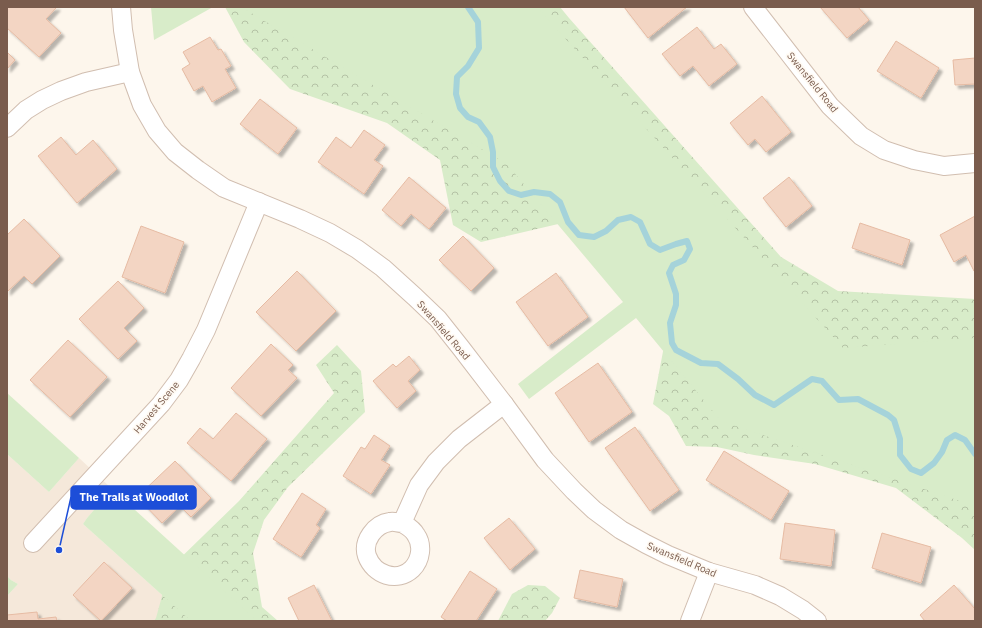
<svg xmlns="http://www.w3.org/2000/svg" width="982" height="628" font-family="'IBM Plex Sans',sans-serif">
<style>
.residential{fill:#f5e8da}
.forest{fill:url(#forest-crowns)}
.park{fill:#d8ecc9}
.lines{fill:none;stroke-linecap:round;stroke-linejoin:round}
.stream{stroke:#a5d3da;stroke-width:6}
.building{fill:#f3d5c3;stroke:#e6bba3;filter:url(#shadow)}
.street-casing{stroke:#d1beb0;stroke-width:20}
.street{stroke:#fff;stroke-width:18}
.labels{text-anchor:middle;stroke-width:3.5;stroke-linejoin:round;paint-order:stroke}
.street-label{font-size:10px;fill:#7a5c4d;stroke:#fffaf3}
.leader{fill:none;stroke:#1d4ed8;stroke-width:1.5}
.callout-dot{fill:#1d4ed8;stroke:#fffaf3;stroke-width:1.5}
.callout{fill:#1d4ed8;stroke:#1d4ed8;stroke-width:1.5}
.callout-label{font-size:11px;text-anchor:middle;font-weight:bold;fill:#fff}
</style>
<defs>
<pattern id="forest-crowns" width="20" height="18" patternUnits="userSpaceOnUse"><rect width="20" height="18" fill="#d8ecc9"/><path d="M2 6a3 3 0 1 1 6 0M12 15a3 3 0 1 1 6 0" fill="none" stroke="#b4c2a5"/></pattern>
<filter id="shadow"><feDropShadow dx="3.5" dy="3.5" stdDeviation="1" flood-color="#0004"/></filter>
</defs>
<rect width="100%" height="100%" fill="#fdf6ec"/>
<polygon class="residential" points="7,454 49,492 79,458 112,489 87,518 83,524 191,621 7,621 7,596 18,584 11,580 7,576"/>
<g class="forest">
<polygon points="225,7 560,7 569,18 781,257 838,291 975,299 975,550 962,538 896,488 815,464 754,455 717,447 686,446 669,416 653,404 665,341 571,221 481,242 453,225 440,160 387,123 290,89 244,42"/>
<polygon points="337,345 361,371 365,412 288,487 264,520 253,553 262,607 278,621 154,621 156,618 165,585 168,570 239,501 334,393 316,365"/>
<polygon points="528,585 545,586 560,598 552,613 545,621 498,621 512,594"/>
</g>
<g class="park">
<polygon points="151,7 213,7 154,40"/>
<polygon points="241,7 537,7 843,348 975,338 975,506 721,421 636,318 529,399 518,384 623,302 507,164"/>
<polygon points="7,393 79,458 49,492 7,454"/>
<polygon points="112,489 257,621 191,621 83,524 87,518"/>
<polygon points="7,576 11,580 18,584 7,596"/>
</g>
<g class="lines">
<polyline class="stream" points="468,7 478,22 479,48 468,66 457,77 456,94 460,108 468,117 479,122 490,137 493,152 493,167 500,181 509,191 521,195 534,192 550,194 560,202 568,222 579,235 594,237 606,231 618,220 631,217 640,222 650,244 660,250 676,244 687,241 690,249 684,260 673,265 669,273 676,294 676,305 670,323 672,343 676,350 701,363 718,364 738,379 755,395 774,405 812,379 822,381 839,400 858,399 888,415 894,420 900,439 900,455 911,469 921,473 934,463 942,452 947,440 955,435 965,440 975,454"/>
</g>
<g class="building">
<polygon points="9,7 57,7 46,19 61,33 39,57 7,28 7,9"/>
<polygon points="624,7 687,7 648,38"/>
<polygon points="820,7 858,7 869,20 847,38"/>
<polygon points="697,27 714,49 721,44 737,64 709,86 693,66 680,76 662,54"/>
<polygon points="210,37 218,50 221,49 231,66 225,69 236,88 212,102 203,86 194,91 182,69 190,64 183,52"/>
<polygon points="896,41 939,68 921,98 877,71"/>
<polygon points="7,52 15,60 7,69"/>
<polygon points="975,58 975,84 955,85 953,60"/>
<polygon points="762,96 791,132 766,152 755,139 748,145 730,123"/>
<polygon points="260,99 297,128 278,154 240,124"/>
<polygon points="364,130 385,145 374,160 383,166 364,194 318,162 336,137 351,148"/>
<polygon points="61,137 76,155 93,140 117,169 77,203 38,156"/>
<polygon points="409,177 446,208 429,229 411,214 401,226 382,210"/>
<polygon points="789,177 812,206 786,227 763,198"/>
<polygon points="975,216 975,271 974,271 966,255 954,262 940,235"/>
<polygon points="24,219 60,256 32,284 24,276 7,292 7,235"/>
<polygon points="860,223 910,240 902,265 852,248"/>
<polygon points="141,226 184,242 165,293 122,277"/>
<polygon points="463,236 494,268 471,291 439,260"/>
<polygon points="297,271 336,311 296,351 256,312"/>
<polygon points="556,273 588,317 548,346 516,302"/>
<polygon points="118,281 144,308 124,328 137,341 118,359 79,319"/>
<polygon points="68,340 107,377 70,417 30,380"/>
<polygon points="271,344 293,365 288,370 297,378 261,416 231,388"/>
<polygon points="409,356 420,370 408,381 416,391 397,408 373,381 393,364 396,367"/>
<polygon points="598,363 632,412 589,442 555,393"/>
<polygon points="236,413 267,439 231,481 187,443 200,428 213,439"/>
<polygon points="635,427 679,490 650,511 605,448"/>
<polygon points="374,435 390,446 381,460 390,465 371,494 343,476 361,447 365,449"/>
<polygon points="724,451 789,491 771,520 706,480"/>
<polygon points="175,461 211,498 191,517 180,506 162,523 137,497"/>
<polygon points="302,493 326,509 316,525 320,528 301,557 273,539"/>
<polygon points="509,518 535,549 510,570 484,538"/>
<polygon points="785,523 835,530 831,566 780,559"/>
<polygon points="882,533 931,547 921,583 872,568"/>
<polygon points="104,562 132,588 101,621 73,595"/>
<polygon points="580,570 623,579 617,607 574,598"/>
<polygon points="470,571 497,589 476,621 447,621 441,617"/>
<polygon points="314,585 332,621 299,621 288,598"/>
<polygon points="954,585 975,609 975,621 925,621 920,615"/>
<polygon points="37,612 38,619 56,617 57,621 7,621 7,615"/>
</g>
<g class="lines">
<defs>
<g id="street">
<polyline points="121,7 123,30 130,72 142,105 157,131 175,152 198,170 224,188 300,219 330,233 357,249 383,268 415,297 438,319 461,348 504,404 545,460 574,491 594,510 621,530 646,544 668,555 709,572 755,585 780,596 803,610 817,621"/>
<polyline points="753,7 830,106 861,136 884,150 914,160 944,166 975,163"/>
<polyline points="7,128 26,110 42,100 61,91 86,82 130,72"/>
<path d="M402,523C407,526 413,529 416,535C423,545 421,560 412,569C397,583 374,575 367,556C362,541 375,524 390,522C394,521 398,523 402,523L419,485L436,462L459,439L504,404"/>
<polyline points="33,543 161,404 179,380 191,359 206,330 259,202"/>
<polyline points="690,621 709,572"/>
</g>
</defs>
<use href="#street" class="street-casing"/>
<use href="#street" class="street"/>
</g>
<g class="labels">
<g class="street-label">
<text transform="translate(813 82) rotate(51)" y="4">Swansfield Road</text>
<text transform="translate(444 330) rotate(49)" y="4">Swansfield Road</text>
<text transform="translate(156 407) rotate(-50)" y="4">Harvest Scene</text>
<text transform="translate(682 559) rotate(23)" y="4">Swansfield Road</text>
</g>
</g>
<path class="leader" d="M59 550L71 497"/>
<circle class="callout-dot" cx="59" cy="550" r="4"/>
<rect class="callout" x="71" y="486" width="125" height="23" rx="4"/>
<g class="callout-label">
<text x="134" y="501">The Trails at Woodlot</text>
</g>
<rect width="982" height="628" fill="none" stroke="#7a5c4d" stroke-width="16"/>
</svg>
